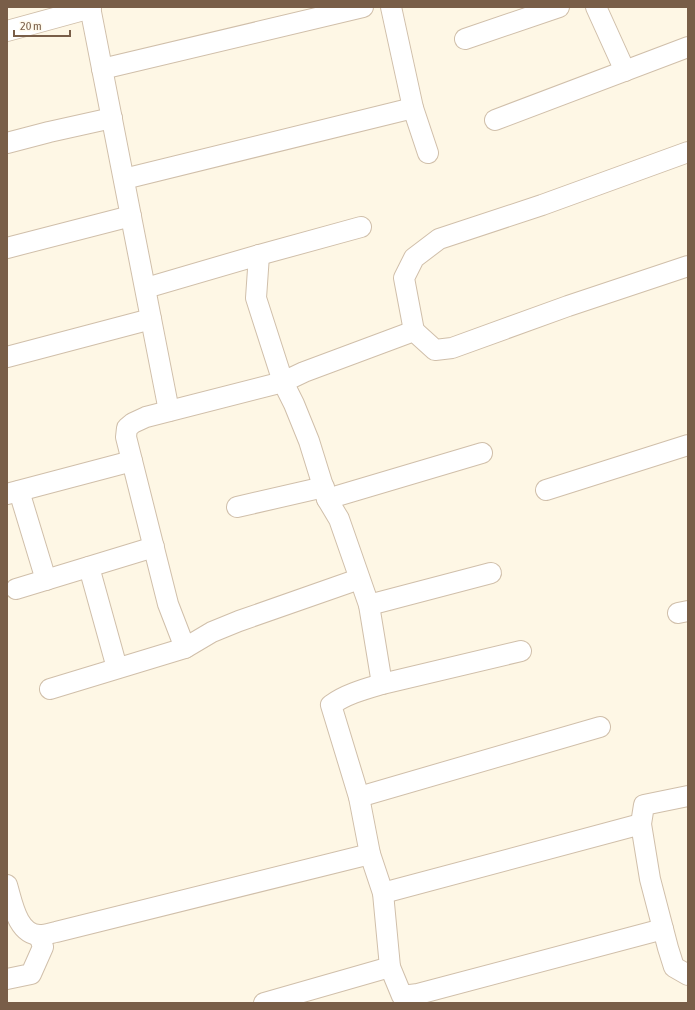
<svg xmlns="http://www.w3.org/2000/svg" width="695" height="1010" font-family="'Asap Condensed',sans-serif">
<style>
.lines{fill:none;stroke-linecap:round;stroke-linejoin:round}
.minor-casing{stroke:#d0bfaa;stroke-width:22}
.minor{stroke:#fff;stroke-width:20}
</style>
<rect width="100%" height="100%" fill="#fef7e5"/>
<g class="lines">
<defs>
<g id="minor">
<polyline points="90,7 169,411"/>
<polyline points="391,7 413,108 428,153"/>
<polyline points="596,7 625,71"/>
<polyline points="7,31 91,8"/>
<polyline points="465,39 559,7"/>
<polyline points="102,69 363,7"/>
<polyline points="495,120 688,47"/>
<polyline points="7,143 49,132 112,118"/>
<polyline points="124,179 413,108"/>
<polyline points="7,248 131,216"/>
<polyline points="259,255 256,298 283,382 304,372 414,331 435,350 452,348 568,306 688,266"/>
<polyline points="146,288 259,255 361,227"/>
<polyline points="414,331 404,278 414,258 439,239 542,205 688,152"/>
<polyline points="7,357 151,319"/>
<polyline points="546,490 688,445"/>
<polyline points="19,491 46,580"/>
<polyline points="7,494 132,461"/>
<polyline points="327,499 482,453"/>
<polyline points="237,507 324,487"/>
<polyline points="89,567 117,668"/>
<polyline points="16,589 154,547"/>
<polyline points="369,605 491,573"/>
<polyline points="678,613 688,611"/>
<polyline points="185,648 168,604 126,437 127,428 133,423 146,417 283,382 294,404 309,441 327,499 339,519 369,605 382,684"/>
<path d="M521,651L382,684C365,689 346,694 331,705L359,797L370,854L383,893L390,967L402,996L418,994L663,929"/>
<polyline points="50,689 185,648 212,632 239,621 359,579"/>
<polyline points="688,796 644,805 641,824 650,879 668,948 674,967 688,975"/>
<polyline points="359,797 600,727"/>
<path d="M7,885C12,901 17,935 40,935C45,935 51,933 56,932L370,854"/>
<polyline points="383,893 641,824"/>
<polyline points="7,979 31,974 43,947 39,935"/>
<polyline points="264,1003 390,967"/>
</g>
</defs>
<use href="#minor" class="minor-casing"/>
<use href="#minor" class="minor"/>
</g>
<rect width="695" height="1010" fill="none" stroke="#795e48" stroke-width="16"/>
<path d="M14 30v6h56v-6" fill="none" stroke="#795e48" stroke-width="2"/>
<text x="20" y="30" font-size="12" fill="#795e48" stroke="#fffaed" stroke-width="3" paint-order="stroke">20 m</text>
</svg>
